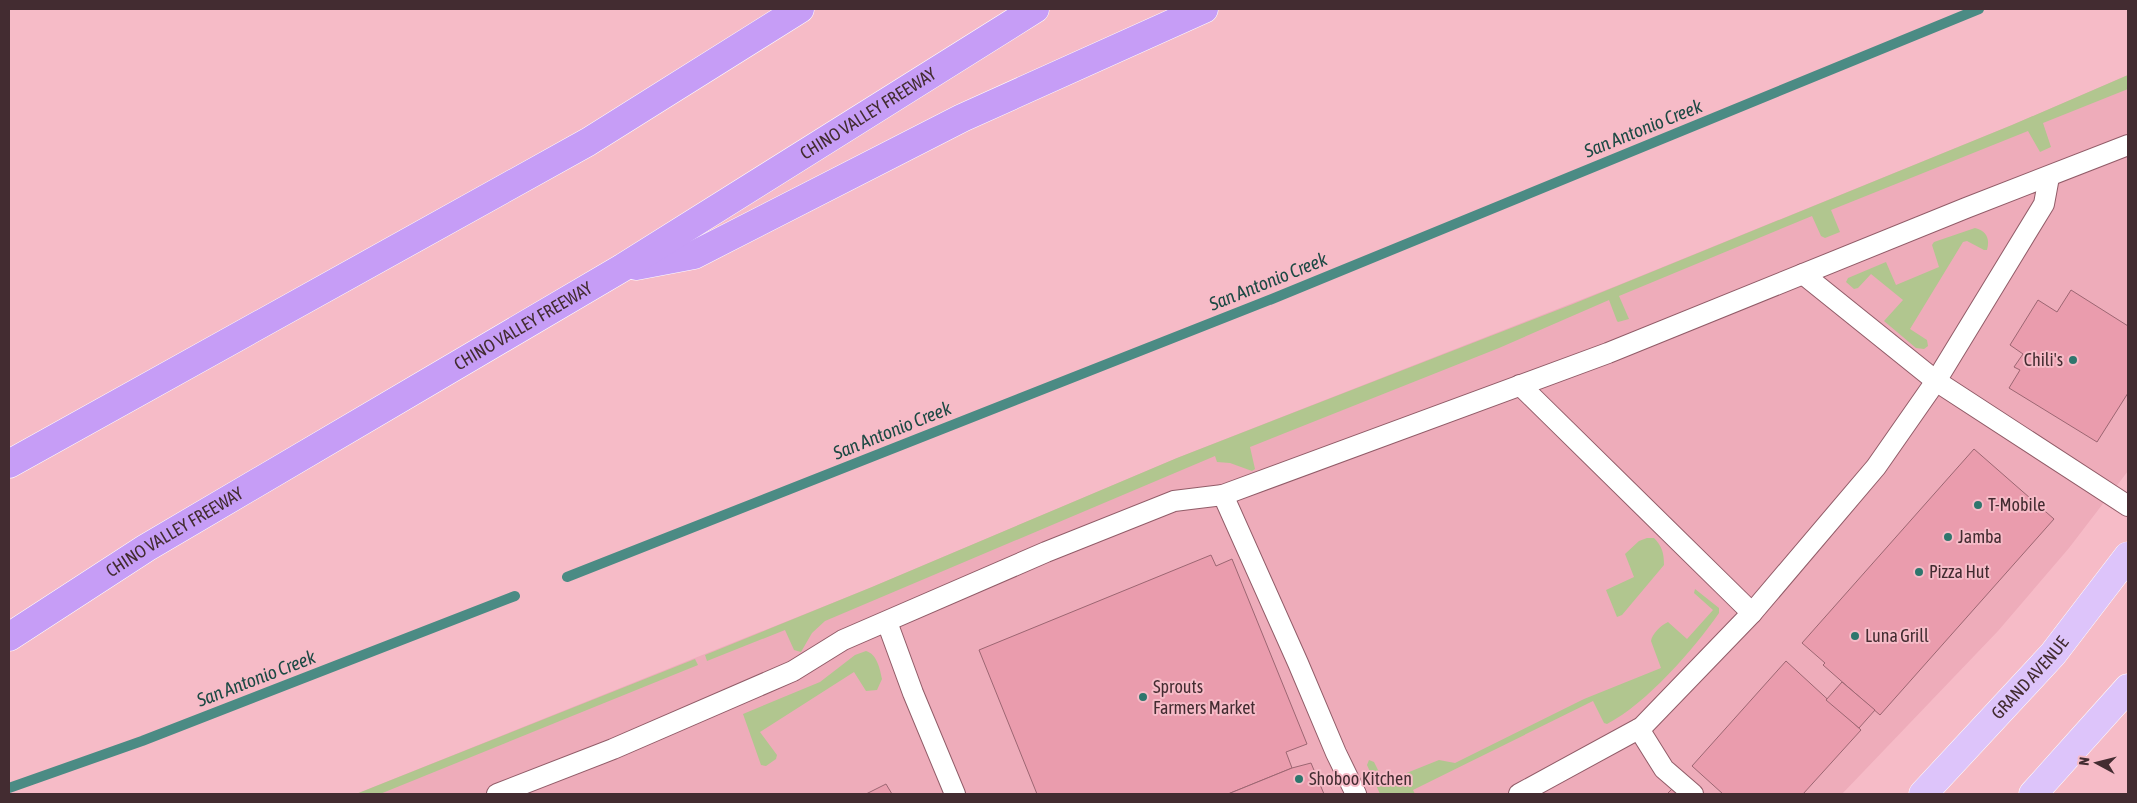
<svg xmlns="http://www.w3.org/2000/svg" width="2137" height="803" font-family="'Asap Condensed',sans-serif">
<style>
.built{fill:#eeacba}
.green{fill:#b1c68f}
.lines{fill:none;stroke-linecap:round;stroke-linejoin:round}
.stream{stroke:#4b8b84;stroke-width:10}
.building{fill:#ea9cad;stroke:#9c6672}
.lane-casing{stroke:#915c68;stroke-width:22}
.primary-casing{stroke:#fff;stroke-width:29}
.highway-casing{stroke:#fff;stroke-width:29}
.lane{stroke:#fff;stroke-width:20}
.primary{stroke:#ddc4fa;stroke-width:28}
.highway{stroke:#c69df6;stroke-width:28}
.poi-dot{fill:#2e766d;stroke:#f6bbc7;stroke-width:2}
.labels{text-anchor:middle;stroke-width:4;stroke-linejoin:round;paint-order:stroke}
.street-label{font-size:18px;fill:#432c31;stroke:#f6bbc7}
.poi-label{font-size:18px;fill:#432c31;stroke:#f6bbc7;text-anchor:start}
.water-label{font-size:19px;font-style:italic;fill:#1c4944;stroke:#f6bbc7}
</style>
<rect width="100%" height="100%" fill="#f6bbc7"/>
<polygon class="built" points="2128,75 2128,471 2069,548 1998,631 1842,794 356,794 872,587 1177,458 1616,286 2012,125"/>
<g class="green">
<polygon points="2128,75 2128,89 2043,123 2051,147 2040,152 2028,131 1831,210 1840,232 1825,238 1821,236 1812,216 1619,296 1629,319 1618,322 1617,321 1609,300 1499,348 1250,447 1255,469 1252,471 1230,463 1217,462 1215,456 825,621 812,633 801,652 794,650 785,630 707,661 705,655 872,587 1177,458 1573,304 2012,125"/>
<path d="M1975,228C1987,231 1990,239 1987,250H1984L1967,241L1963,242L1910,329L1927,340L1928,346L1924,349L1916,348L1884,321L1903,300L1871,274L1858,288L1854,289L1846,282L1848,278L1886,262L1896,285L1939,267L1932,245L1934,242Z"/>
<path d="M1647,538H1654C1662,546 1664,553 1664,565L1622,615L1617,617L1606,590L1634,577L1625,554L1639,541Z"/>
<path d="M1695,589L1719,608V613C1694,649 1646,704 1607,724L1604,723L1593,701L1413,790L1415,794H1380L1367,765L1369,760L1374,762L1384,782L1439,760L1455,763L1584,699L1661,668L1651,641C1652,634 1661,625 1668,622L1687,639L1713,610L1694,593Z"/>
<path d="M866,651C877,654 880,669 882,679L877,690L866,691L854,672L760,732L777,755L776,759L766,766L761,765L743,714L820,682L855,655Z"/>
<polygon points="695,659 698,665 380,794 356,794"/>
</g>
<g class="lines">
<g class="stream">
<polyline points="567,577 1272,299 1979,9"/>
<polyline points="9,788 142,741 515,596"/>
</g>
</g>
<g class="building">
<polygon points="2071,290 2128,326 2128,393 2097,442 2009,388 2020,370 2014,367 2023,354 2010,345 2038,300 2057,312"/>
<polygon points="1974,449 2054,519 1880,715 1823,665 1825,663 1802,643"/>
<polygon points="1211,555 1216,566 1232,559 1307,744 1286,752 1292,768 1228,794 1037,794 979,650"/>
<polygon points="1786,661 1861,730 1803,794 1723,794 1692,766"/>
<polygon points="1842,682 1875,710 1859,728 1826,700"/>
<polygon points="1311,763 1324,794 1228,794 1292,768"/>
<polygon points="886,784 892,794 866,794"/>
<polygon points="1673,788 1680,794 1667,794"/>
</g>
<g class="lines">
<defs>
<g id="lane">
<polyline points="1803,274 1936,381 2128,506"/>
<polyline points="1520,385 1752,613"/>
<polyline points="1223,495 1298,663 1336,753 1356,794"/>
<polyline points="887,622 913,693 955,794"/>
<polyline points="1639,729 1664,769 1693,794"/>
<polyline points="497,794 613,749 793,671 843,640 1046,552 1174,501 1223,495 1608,353 1966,208 2128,145"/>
<polyline points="1519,794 1642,727 1752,613 1876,467 1936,381 2044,204 2049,177"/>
</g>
<g id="primary">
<path id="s1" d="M1923,794L2053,654L2128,556"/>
<polyline points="2033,794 2128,688"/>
</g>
<g id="highway">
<polyline points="636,266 694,255 962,118 1204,9"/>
<polyline points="9,464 588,142 800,9"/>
<path id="s2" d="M9,637L146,548L622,268L1035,9"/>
</g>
</defs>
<use href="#lane" class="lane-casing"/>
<use href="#primary" class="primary-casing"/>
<use href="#highway" class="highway-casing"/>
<use href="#lane" class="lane"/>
<use href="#primary" class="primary"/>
<use href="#highway" class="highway"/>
</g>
<g class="poi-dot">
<circle cx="2073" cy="360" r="5"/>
<circle cx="1978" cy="505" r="5"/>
<circle cx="1948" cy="537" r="5"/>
<circle cx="1919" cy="572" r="5"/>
<circle cx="1855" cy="636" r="5"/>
<circle cx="1143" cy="697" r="5"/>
<circle cx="1299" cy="779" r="5"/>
</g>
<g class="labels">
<g class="street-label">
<text dy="6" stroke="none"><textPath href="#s2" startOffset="1006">CHINO VALLEY FREEWAY</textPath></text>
<text dy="6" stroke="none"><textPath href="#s2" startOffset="601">CHINO VALLEY FREEWAY</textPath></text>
<text dy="6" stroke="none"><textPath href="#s2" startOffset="196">CHINO VALLEY FREEWAY</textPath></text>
<text dy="6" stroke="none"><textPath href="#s1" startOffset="158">GRAND AVENUE</textPath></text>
</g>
<g class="poi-label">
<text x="2063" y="366" text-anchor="end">Chili's</text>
<text x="1988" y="511">T-Mobile</text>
<text x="1958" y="543">Jamba</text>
<text x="1929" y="578">Pizza Hut</text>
<text x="1865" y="642">Luna Grill</text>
<text x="1153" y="693">Sprouts<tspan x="1153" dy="21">Farmers Market</tspan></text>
<text x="1309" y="785">Shoboo Kitchen</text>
</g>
<g class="water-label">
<text transform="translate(1643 128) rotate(-22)" y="7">San Antonio Creek</text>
<text transform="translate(1268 281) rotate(-22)" y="7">San Antonio Creek</text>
<text transform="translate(892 430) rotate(-22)" y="7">San Antonio Creek</text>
<text transform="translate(256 678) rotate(-21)" y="7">San Antonio Creek</text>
</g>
</g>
<rect width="2137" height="803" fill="none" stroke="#432c31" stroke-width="20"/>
<g transform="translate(2097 763) rotate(277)" stroke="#f6bbc7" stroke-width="4" paint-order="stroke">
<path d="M0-4L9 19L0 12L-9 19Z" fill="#432c31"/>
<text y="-8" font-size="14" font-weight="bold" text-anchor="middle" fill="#432c31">N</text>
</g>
</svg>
